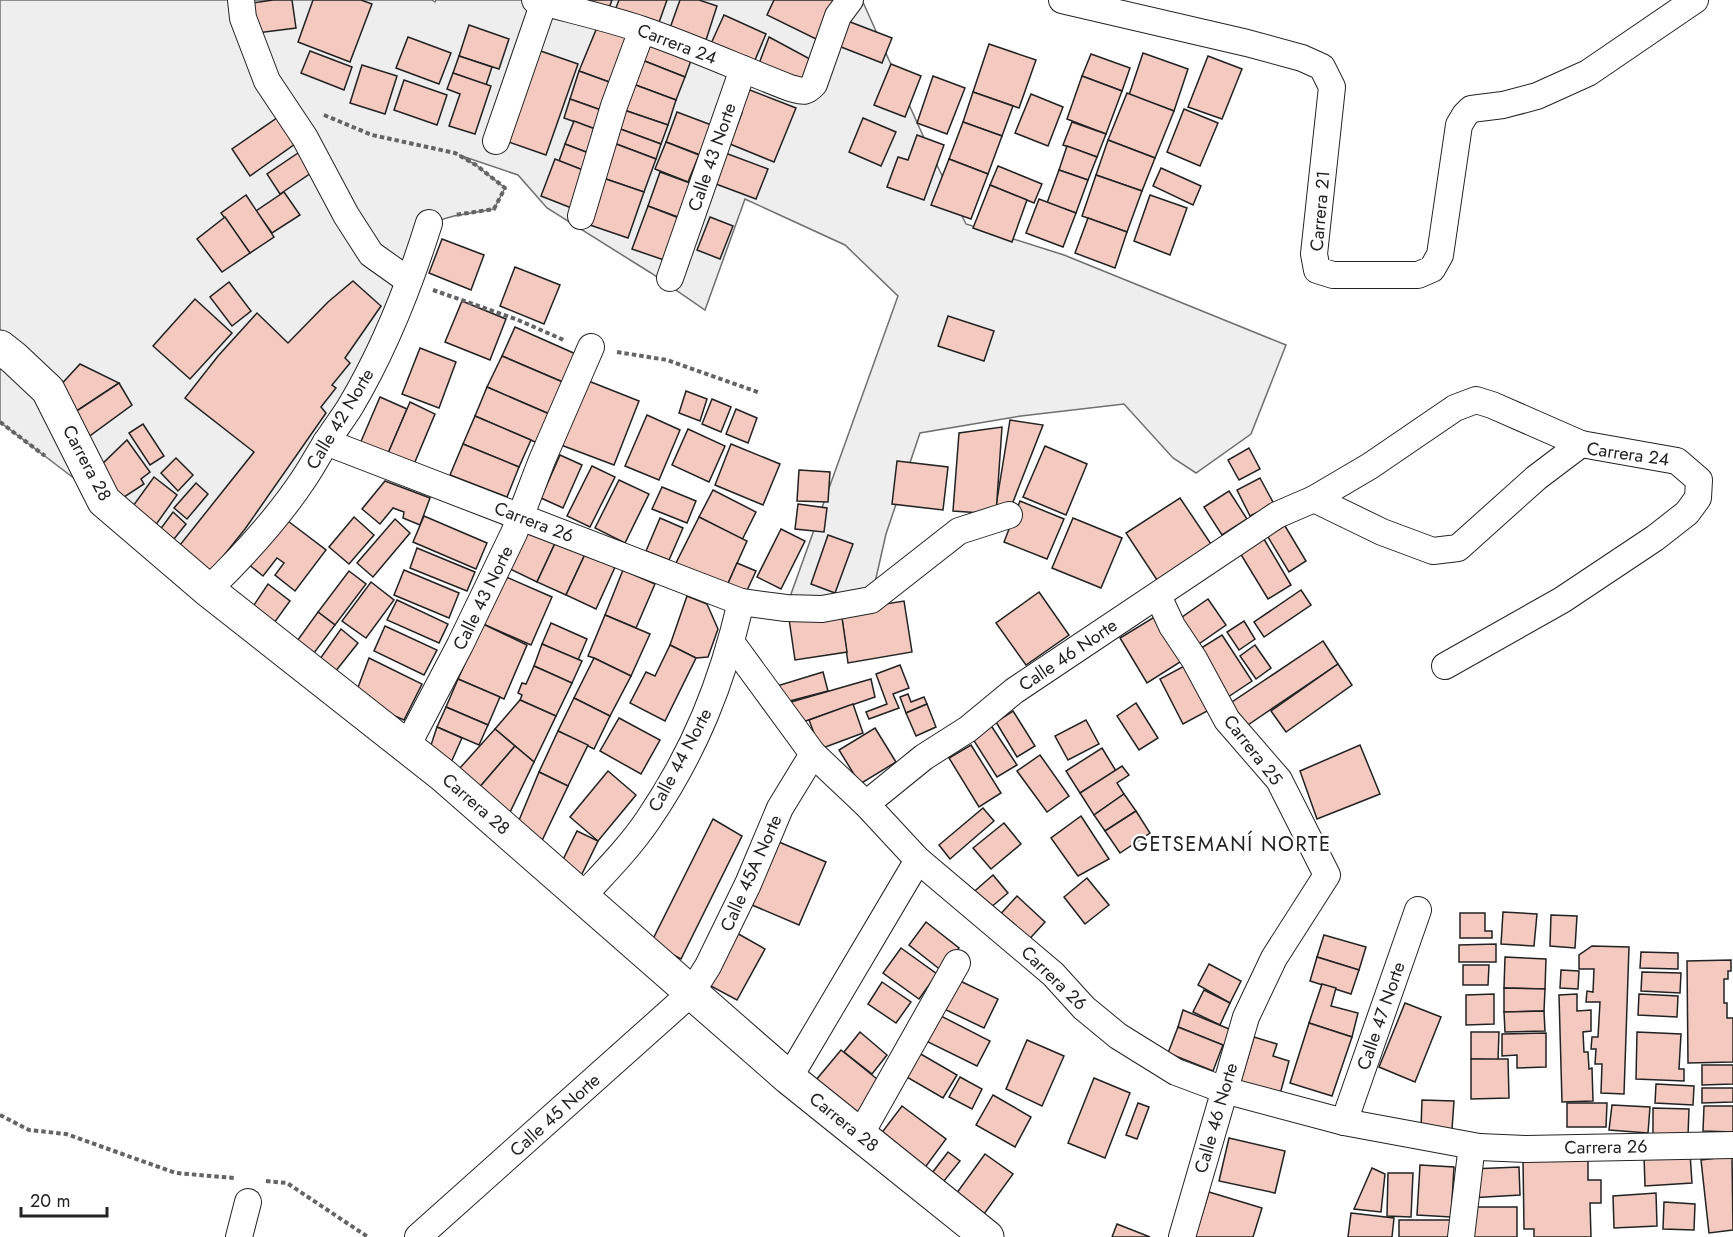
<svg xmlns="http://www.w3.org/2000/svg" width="1733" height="1237" font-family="Jost,sans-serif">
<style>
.green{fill:#eee;stroke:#6f6f6f;stroke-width:1.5}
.building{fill:#f3c9c0;stroke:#222;stroke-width:1.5}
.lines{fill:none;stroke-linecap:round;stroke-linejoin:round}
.street-casing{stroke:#222;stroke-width:28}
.secondary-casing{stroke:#222;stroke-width:35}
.path{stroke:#646464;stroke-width:4;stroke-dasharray:4.5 3;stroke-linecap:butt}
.street{stroke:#fff;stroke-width:26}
.secondary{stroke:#fff;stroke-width:33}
.labels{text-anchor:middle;stroke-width:4.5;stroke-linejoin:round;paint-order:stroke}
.street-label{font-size:18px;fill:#222;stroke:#fff}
.neighbourhood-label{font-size:20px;letter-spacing:1.5px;fill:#222;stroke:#fff}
</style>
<rect width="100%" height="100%" fill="#fff"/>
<polygon class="green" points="0,0 432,0 435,2 436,0 862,0 929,149 966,224 1064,255 1286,345 1251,434 1196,473 1173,458 1124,404 1021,416 920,433 886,534 871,600 786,608 898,296 845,245 745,199 705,310 651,273 547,208 518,175 459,155 476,165 505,188 494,209 454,216 429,223 375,361 218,580 104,501 0,422"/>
<g class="building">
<polygon points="273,0 292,0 296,28 257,33 253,3"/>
<polygon points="313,0 361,0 372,4 350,62 298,42"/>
<polygon points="586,0 612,0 609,8"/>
<polygon points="619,0 667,0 657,28 614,13"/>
<polygon points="680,0 699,0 717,6 706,40 670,28"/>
<polygon points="774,0 835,0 816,39 767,15"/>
<polygon points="724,15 766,34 752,67 709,48"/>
<polygon points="845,20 892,38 882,63 836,45"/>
<polygon points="469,25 509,39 499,69 459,56"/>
<polygon points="598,25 635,40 612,83 579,71"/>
<polygon points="408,37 451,53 439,84 396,68"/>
<polygon points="769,37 821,65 802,87 757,69"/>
<polygon points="651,38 693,55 685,77 642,60"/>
<polygon points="989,44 1036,60 1019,108 973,92"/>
<polygon points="535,49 578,64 546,155 503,140"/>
<polygon points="310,51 352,67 344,90 301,73"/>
<polygon points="1143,53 1188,69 1174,111 1129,95"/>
<polygon points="1091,54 1130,68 1122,91 1082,76"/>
<polygon points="459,56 492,67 486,85 453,73"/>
<polygon points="1208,56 1242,69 1222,119 1188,107"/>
<polygon points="642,60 685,77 676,100 633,84"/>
<polygon points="891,64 921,76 905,117 874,105"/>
<polygon points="362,65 397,76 385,114 350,103"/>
<polygon points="579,71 612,83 601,110 570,99"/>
<polygon points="453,73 491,86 475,134 449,126 460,94 447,89"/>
<polygon points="933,76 965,88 947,134 917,123"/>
<polygon points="1082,76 1122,91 1106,134 1067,119"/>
<polygon points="404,80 447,95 437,125 394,110"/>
<polygon points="633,84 676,100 668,125 621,109"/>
<polygon points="742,87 796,108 774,162 730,144 742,113 733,109"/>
<polygon points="973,92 1013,106 1002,136 963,122"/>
<polygon points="1127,93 1174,111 1155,158 1108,140"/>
<polygon points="1031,94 1063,107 1048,146 1015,133"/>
<polygon points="570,99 601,110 595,129 564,118"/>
<polygon points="621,109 668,125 661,144 615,127"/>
<polygon points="1184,109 1218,123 1200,166 1167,152"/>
<polygon points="677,112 714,126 703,156 666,142"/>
<polygon points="284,113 302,139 250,176 232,149"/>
<polygon points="863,118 896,132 881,166 849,152"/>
<polygon points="574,121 603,132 594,155 565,144"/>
<polygon points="963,122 1002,136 988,174 949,159"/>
<polygon points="1072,122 1106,134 1097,157 1063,145"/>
<polygon points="615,127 661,144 656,159 611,142"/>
<polygon points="917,135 944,145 924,200 887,187 898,157 908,160"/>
<polygon points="1108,140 1155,158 1142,191 1096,175"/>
<polygon points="611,142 656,159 644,192 600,177"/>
<polygon points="666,142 699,155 688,182 655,169"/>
<polygon points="565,144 594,155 588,172 559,161"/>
<polygon points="1067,146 1097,157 1088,180 1059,170"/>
<polygon points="301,151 314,171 280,194 267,174"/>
<polygon points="720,151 768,169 756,199 708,181"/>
<polygon points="555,159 588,172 574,209 541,196"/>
<polygon points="949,159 988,174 971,219 931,205"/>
<polygon points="998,166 1042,184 1034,203 990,185"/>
<polygon points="1161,168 1201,186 1193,205 1153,186"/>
<polygon points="1059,170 1088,180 1076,213 1047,203"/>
<polygon points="660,172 698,186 686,220 648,206"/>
<polygon points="1096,175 1142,191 1127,232 1082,216"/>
<polygon points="600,177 644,192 628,238 584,223"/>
<polygon points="990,185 1027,200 1012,242 973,228"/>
<polygon points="284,192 300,215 272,233 256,211"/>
<polygon points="246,195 274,237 250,253 221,213"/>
<polygon points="1150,195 1187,208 1170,255 1134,241"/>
<polygon points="1039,199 1076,213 1063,247 1026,233"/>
<polygon points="648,206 679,218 664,260 632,249"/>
<polygon points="225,217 250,253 222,272 197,239"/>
<polygon points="710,217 733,226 720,259 697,250"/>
<polygon points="1088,218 1127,232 1115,268 1075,253"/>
<polygon points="442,239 484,255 471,290 429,273"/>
<polygon points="515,267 560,285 544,324 500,306"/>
<polygon points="353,281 381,306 345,358 350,363 332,385 336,388 321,407 326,413 245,529 209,574 176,550 254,452 185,398 218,356 257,313 288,343 328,302"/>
<polygon points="229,282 251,311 232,326 210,297"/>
<polygon points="195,299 232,333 190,379 153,346"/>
<polygon points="462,301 506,319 490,360 445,342"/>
<polygon points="948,316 994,331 984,361 938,346"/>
<polygon points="515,327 578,355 565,383 502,356"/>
<polygon points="420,348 456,362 439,408 402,394"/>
<polygon points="502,356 565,383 554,416 487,387"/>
<polygon points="80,364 119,383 69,416 57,389"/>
<polygon points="586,380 639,401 614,465 561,445"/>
<polygon points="119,383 132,405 80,443 69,416"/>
<polygon points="487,387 554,416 542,445 475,416"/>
<polygon points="686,391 707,399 700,421 679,413"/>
<polygon points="380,397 407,409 386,458 359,446"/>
<polygon points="712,399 731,407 721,432 702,424"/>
<polygon points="410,402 435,414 412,469 386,458"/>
<polygon points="736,409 757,418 748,443 726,434"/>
<polygon points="647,415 680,430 659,480 625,466"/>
<polygon points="475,416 531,440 519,467 463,444"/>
<polygon points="1010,420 1043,425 1013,502 996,506"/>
<polygon points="143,424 164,456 150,465 129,433"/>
<polygon points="1002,427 996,514 953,511 959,433"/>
<polygon points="688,429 725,446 709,482 672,465"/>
<polygon points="127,440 150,472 141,479 144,484 115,503 97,469"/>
<polygon points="463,444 519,467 507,497 450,475"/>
<polygon points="731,444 780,464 763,505 715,485"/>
<polygon points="1045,446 1087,464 1066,515 1023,497"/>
<polygon points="1249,448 1260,469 1239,480 1228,460"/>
<polygon points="560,455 582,465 563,508 541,498"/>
<polygon points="176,458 193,475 178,491 161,473"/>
<polygon points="897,461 948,467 943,510 892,504"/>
<polygon points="592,466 615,477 590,527 567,516"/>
<polygon points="799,470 830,472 828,502 797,501"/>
<polygon points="154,477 177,495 150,533 128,513"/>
<polygon points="1260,478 1274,504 1250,516 1237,490"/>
<polygon points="619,480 649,494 625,543 595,528"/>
<polygon points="385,481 430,498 420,525 403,518 404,512 393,508 380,524 362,509"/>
<polygon points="196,483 208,494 187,519 174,508"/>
<polygon points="662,487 696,501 687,523 652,509"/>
<polygon points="713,490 756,512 742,540 699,517"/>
<polygon points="1229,491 1247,519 1222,535 1204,507"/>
<polygon points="1180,498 1211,544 1157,580 1126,533"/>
<polygon points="1020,501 1064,519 1047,559 1004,542"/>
<polygon points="798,504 827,508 824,532 795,529"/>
<polygon points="173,512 186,524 166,549 154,538"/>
<polygon points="424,516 487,543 476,569 413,542"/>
<polygon points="354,517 374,535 349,564 329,547"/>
<polygon points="699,517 747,541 726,588 675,565"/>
<polygon points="284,518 326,550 295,591 275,575 284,563 277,558 263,576 248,564"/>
<polygon points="660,518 683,528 669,560 646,551"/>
<polygon points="1073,518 1122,538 1101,588 1052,568"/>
<polygon points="395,519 410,533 373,577 357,563"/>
<polygon points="1282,521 1306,561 1289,572 1265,532"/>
<polygon points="531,524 558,537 537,582 510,569"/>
<polygon points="781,529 805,541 781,589 757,577"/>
<polygon points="1261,534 1291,585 1268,599 1237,548"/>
<polygon points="828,535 853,544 835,593 811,584"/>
<polygon points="558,537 587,550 566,595 537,582"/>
<polygon points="417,548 475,572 467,591 410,568"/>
<polygon points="587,550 616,565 596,609 566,595"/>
<polygon points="737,563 756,571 744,597 726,588"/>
<polygon points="404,570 459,593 449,618 394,595"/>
<polygon points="623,570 655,584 636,628 605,615"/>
<polygon points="349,571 366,584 335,625 318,612"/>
<polygon points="504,576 552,597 531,645 483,624"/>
<polygon points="371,582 394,600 366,638 342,621"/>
<polygon points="268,584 290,601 269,630 248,614"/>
<polygon points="1301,590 1311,605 1264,637 1254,622"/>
<polygon points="1039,592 1069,635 1026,665 996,623"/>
<polygon points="687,596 707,604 718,629 708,657 696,658 670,645"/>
<polygon points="1208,599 1226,625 1193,648 1175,622"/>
<polygon points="397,600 448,624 439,643 387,620"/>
<polygon points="904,601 912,652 848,663 841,611"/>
<polygon points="841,611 847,652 795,660 789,619"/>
<polygon points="318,612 335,625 308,661 292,648"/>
<polygon points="1161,613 1188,657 1147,683 1120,638"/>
<polygon points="605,615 650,634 631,676 594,658 588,656"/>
<polygon points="1244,621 1255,639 1239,650 1227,632"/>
<polygon points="551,623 587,639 578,660 542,644"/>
<polygon points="483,624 527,645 504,699 458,679"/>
<polygon points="385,626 437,650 424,675 374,651"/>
<polygon points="341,629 358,643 331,677 315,666"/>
<polygon points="1222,635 1252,681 1228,697 1198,650"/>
<polygon points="1323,641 1338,664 1239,731 1223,708"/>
<polygon points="542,644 582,661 572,683 534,666"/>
<polygon points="670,645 696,658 665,721 630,703 646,672 655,676"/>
<polygon points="1255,645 1271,668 1256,679 1240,656"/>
<polygon points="369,658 422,684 404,720 354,698"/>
<polygon points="594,658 631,676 610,716 574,698"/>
<polygon points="1188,664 1211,709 1183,724 1160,679"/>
<polygon points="1338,664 1352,685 1286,732 1271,711"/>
<polygon points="900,665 909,688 893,694 899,708 869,719 866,712 887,704 876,674"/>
<polygon points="534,666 572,683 556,716 520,700 522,695 518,693 522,683 526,684"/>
<polygon points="823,672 828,691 782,703 777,686"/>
<polygon points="458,679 500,697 488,725 446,707"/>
<polygon points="871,679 875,697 797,724 791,702"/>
<polygon points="908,694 911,702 924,697 927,704 906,713 900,697"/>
<polygon points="574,698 610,716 594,749 558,731"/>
<polygon points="520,700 556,716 534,762 495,729"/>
<polygon points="1136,703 1158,738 1139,750 1117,716"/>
<polygon points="853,704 863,733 820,749 809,720"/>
<polygon points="927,704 936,727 916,736 906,713"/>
<polygon points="446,707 488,725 479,745 437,727"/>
<polygon points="1013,711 1035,746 1017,757 996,722"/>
<polygon points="619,718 660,740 641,774 600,751"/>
<polygon points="1086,720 1099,744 1068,760 1055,736"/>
<polygon points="990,724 1017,765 997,777 971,736"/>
<polygon points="437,727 462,738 449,767 427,757"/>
<polygon points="875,728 896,762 860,784 839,750"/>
<polygon points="495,729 515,746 472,796 451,778"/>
<polygon points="558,731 588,745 568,786 539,772"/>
<polygon points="971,745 1001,793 979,807 949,758"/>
<polygon points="1360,745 1380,794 1317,819 1300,771"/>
<polygon points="515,746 534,762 504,825 472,796"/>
<polygon points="1102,748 1116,771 1080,793 1066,771"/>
<polygon points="1040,755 1069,796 1047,812 1017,771"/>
<polygon points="1122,766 1129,775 1117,783 1124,794 1094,815 1080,793"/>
<polygon points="608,771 636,795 598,841 570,817"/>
<polygon points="539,772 568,786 538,849 515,830"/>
<polygon points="1124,794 1136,811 1105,831 1094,815"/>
<polygon points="983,808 994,821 950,859 939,845"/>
<polygon points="1136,811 1150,833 1120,853 1105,831"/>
<polygon points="1081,816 1109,859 1078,876 1051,838"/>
<polygon points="713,819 742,836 681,959 651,943"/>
<polygon points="1004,823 1021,844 991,869 973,848"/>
<polygon points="577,831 598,841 577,884 556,874"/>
<polygon points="779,842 826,862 799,925 752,905"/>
<polygon points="993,875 1008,893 984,913 969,896"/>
<polygon points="1087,878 1109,905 1085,924 1064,897"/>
<polygon points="1017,896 1045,922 1024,945 996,919"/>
<polygon points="1503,912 1537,914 1534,946 1501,944"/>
<polygon points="1460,913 1485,913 1485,931 1492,931 1492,938 1460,938"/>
<polygon points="1551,915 1577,916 1575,948 1550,946"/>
<polygon points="926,922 959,948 942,971 909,945"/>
<polygon points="735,932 765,949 737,1000 707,984"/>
<polygon points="1324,935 1366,947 1359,970 1317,957"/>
<polygon points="1496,944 1496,962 1459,962 1459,945"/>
<polygon points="1592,946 1629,947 1624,1094 1601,1093 1602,1064 1595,1064 1596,1049 1591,1049 1592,1037 1598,1037 1600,1002 1586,1002 1587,991 1593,992 1594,969 1579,969 1579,955"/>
<polygon points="901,948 937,974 919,999 883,973"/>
<polygon points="1641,952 1678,953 1678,969 1640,968"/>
<polygon points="1317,957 1359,970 1351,994 1310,981"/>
<polygon points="1505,957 1546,959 1545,989 1504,988"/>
<polygon points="1731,960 1731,971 1728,971 1728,979 1724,979 1724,1003 1727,1003 1727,1018 1733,1018 1733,1062 1688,1063 1687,961"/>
<polygon points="1209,964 1241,981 1230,1003 1198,985"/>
<polygon points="1463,965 1489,965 1488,985 1463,985"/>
<polygon points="1561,970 1579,971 1578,989 1560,988"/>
<polygon points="1642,972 1681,973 1680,993 1641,991"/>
<polygon points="956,979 998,999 984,1028 942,1008"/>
<polygon points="882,982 911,1002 896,1023 868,1004"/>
<polygon points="1322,984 1336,988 1331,1006 1358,1013 1352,1037 1309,1023"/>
<polygon points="1504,988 1545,989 1544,1011 1504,1012"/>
<polygon points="1204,990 1230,1003 1220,1025 1193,1012"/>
<polygon points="1494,994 1494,1024 1466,1025 1466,995"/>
<polygon points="1577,994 1577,1011 1591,1010 1591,1031 1583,1032 1584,1052 1588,1052 1589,1069 1592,1068 1593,1101 1562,1102 1559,995"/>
<polygon points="1639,994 1678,996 1677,1017 1638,1015"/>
<polygon points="1405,1003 1441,1017 1415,1082 1379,1067"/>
<polygon points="1183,1010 1234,1031 1227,1047 1178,1027"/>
<polygon points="1544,1011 1545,1031 1505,1032 1504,1012"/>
<polygon points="939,1015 990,1041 977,1066 926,1041"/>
<polygon points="1309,1023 1352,1037 1332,1096 1290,1083"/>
<polygon points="1178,1027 1223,1045 1213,1071 1168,1053"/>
<polygon points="860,1032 887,1055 872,1074 844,1052"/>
<polygon points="1471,1032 1499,1032 1498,1060 1471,1059"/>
<polygon points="1637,1032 1681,1034 1679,1069 1684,1069 1684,1081 1636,1079"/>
<polygon points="1546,1033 1546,1067 1517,1068 1517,1055 1502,1056 1502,1034"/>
<polygon points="1254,1037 1277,1044 1273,1056 1289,1061 1279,1098 1239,1087"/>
<polygon points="1027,1040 1064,1056 1042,1106 1006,1089"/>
<polygon points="841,1050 882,1083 853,1119 811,1086"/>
<polygon points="919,1053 957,1075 943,1098 905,1076"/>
<polygon points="1471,1059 1508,1059 1509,1098 1471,1099"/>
<polygon points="1702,1065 1733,1065 1733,1084 1702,1085"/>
<polygon points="960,1077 982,1089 972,1109 949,1097"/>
<polygon points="1094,1078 1130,1093 1105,1158 1068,1143"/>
<polygon points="1656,1084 1694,1086 1693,1105 1655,1103"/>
<polygon points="1702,1088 1733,1088 1733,1102 1702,1103"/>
<polygon points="993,1095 1031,1117 1015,1147 976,1125"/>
<polygon points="1422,1100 1454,1101 1452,1129 1421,1128"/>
<polygon points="1138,1103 1149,1107 1137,1139 1126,1135"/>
<polygon points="1567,1103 1607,1103 1606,1127 1567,1127"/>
<polygon points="1612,1105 1650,1107 1648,1133 1609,1130"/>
<polygon points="902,1106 946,1139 921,1173 877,1139"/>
<polygon points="1704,1106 1733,1106 1733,1132 1703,1131"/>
<polygon points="1653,1108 1689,1109 1688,1136 1653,1135"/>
<polygon points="1229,1138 1285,1151 1275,1193 1219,1181"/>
<polygon points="948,1152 960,1161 940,1186 929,1177"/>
<polygon points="1690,1153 1692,1183 1645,1186 1644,1156"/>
<polygon points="985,1154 1013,1174 979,1221 951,1201"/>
<polygon points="1732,1156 1733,1230 1709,1233 1701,1160"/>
<polygon points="1588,1158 1588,1180 1601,1180 1601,1203 1590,1203 1591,1237 1534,1237 1534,1229 1524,1229 1523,1160"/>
<polygon points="1420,1165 1454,1167 1451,1217 1417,1215"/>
<polygon points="1519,1167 1520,1195 1469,1198 1471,1169"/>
<polygon points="1372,1168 1385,1174 1381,1212 1354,1209"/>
<polygon points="1388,1173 1413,1173 1411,1217 1387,1216"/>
<polygon points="1209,1192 1262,1208 1253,1237 1195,1237"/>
<polygon points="1656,1193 1657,1226 1614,1228 1613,1196"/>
<polygon points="1664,1202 1695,1204 1694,1230 1663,1229"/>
<rect x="1471" y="1207" width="46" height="30"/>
<polygon points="1351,1213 1394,1218 1392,1237 1348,1237"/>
<polygon points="1399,1220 1452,1220 1453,1237 1399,1237"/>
<polygon points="1117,1224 1150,1237 1112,1237"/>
</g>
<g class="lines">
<defs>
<g id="street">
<polyline points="241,0 243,18 267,81 305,138 346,215 371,254 409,281"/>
<path d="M535,0C571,10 608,18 643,30C693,47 741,69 790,88C802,91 805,94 814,84L838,16L850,0"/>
<polyline points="1062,0 1247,43 1302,58 1322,67 1332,87 1314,254 1317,270 1333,275 1418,275 1432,269 1440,255 1459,125 1465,115 1471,109 1503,105 1537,96 1588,73 1695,0"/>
<polyline points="496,141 544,2"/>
<polyline points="581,216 614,106 642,30"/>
<polyline points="670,278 743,69"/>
<polyline points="326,442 741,602 786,608 822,609 871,600 959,531 1009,515"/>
<polyline points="1314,499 1370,466 1455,408 1476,400 1492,405 1581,444"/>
<path d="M208,590C243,556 277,519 303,480C312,467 319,453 327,441C335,429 343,418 350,407C384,350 409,287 429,223"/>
<polyline points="1158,596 1172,626 1194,659 1227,720 1279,780 1327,875 1274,958 1246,1017 1182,1237"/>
<polyline points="731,642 813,754 866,804 918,860 1053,974 1084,1008 1118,1036 1176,1072 1224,1090 1344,1122 1479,1147"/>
<polyline points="407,746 460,645 514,533 542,460 591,347"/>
<polyline points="866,804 924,757 968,729 1014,691 1277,515 1314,499 1382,532 1433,551 1458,548 1536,478 1581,444 1677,461 1699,480 1698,498 1687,513 1655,538 1562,600 1445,666"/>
<path d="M582,897C605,872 629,848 648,820C695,751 722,683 741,602"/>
<polyline points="789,1078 918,860"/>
<polyline points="1344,1122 1418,910"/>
<polyline points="860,1135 957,963"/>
<polyline points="239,1237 248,1202"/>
<polyline points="418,1237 691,993 708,966 748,884 780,808 813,754"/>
<polyline points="1461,1237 1471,1153 1479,1147 1526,1149 1733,1145"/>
</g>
<polyline id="secondary" points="0,347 14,358 48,390 104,501 208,590 444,776 789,1078 987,1237"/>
</defs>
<use href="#street" class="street-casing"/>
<use href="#secondary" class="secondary-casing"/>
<g class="path">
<polyline points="324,115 372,135 455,153 476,165 505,188 494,209 455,215"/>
<polyline points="433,290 518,320 566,341"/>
<polyline points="617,352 667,360 760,393"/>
<polyline points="0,422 45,456"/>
<polyline points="0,1115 29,1130 66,1134 176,1173 234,1178"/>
<polyline points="266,1181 287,1183 368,1237"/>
</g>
<use href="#street" class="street"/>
<use href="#secondary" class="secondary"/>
</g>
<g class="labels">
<g class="street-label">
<text transform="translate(677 44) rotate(21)" y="6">Carrera 24</text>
<text transform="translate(712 157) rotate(-71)" y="6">Calle 43 Norte</text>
<text transform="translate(1320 211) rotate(-85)" y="6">Carrera 21</text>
<text transform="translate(340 419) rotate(-59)" y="6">Calle 42 Norte</text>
<text transform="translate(1628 454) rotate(8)" y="6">Carrera 24</text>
<text transform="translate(87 463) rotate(62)" y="6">Carrera 28</text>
<text transform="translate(534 522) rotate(21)" y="6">Carrera 26</text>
<text transform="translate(483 598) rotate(-64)" y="6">Calle 43 Norte</text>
<text transform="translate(1068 655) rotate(-34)" y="6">Calle 46 Norte</text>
<text transform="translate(1253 750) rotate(52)" y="6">Carrera 25</text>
<text transform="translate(680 760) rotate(-62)" y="6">Calle 44 Norte</text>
<text transform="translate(476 804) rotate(41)" y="6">Carrera 28</text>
<text transform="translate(751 873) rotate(-66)" y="6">Calle 45A Norte</text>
<text transform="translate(1054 978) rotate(44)" y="6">Carrera 26</text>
<text transform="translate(1381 1016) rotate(-71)" y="6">Calle 47 Norte</text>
<text transform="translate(555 1115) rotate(-42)" y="6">Calle 45 Norte</text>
<text transform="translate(1216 1118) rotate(-74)" y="6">Calle 46 Norte</text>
<text transform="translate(844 1122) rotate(39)" y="6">Carrera 28</text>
<text transform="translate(1606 1147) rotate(-1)" y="6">Carrera 26</text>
</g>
<g class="neighbourhood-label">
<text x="1232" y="851">GETSEMANÍ NORTE</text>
</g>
</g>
<path d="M21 1207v9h86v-9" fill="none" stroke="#222222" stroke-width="3"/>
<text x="30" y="1207" font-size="18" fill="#222222" stroke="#ffffff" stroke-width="4.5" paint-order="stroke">20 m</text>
</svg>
